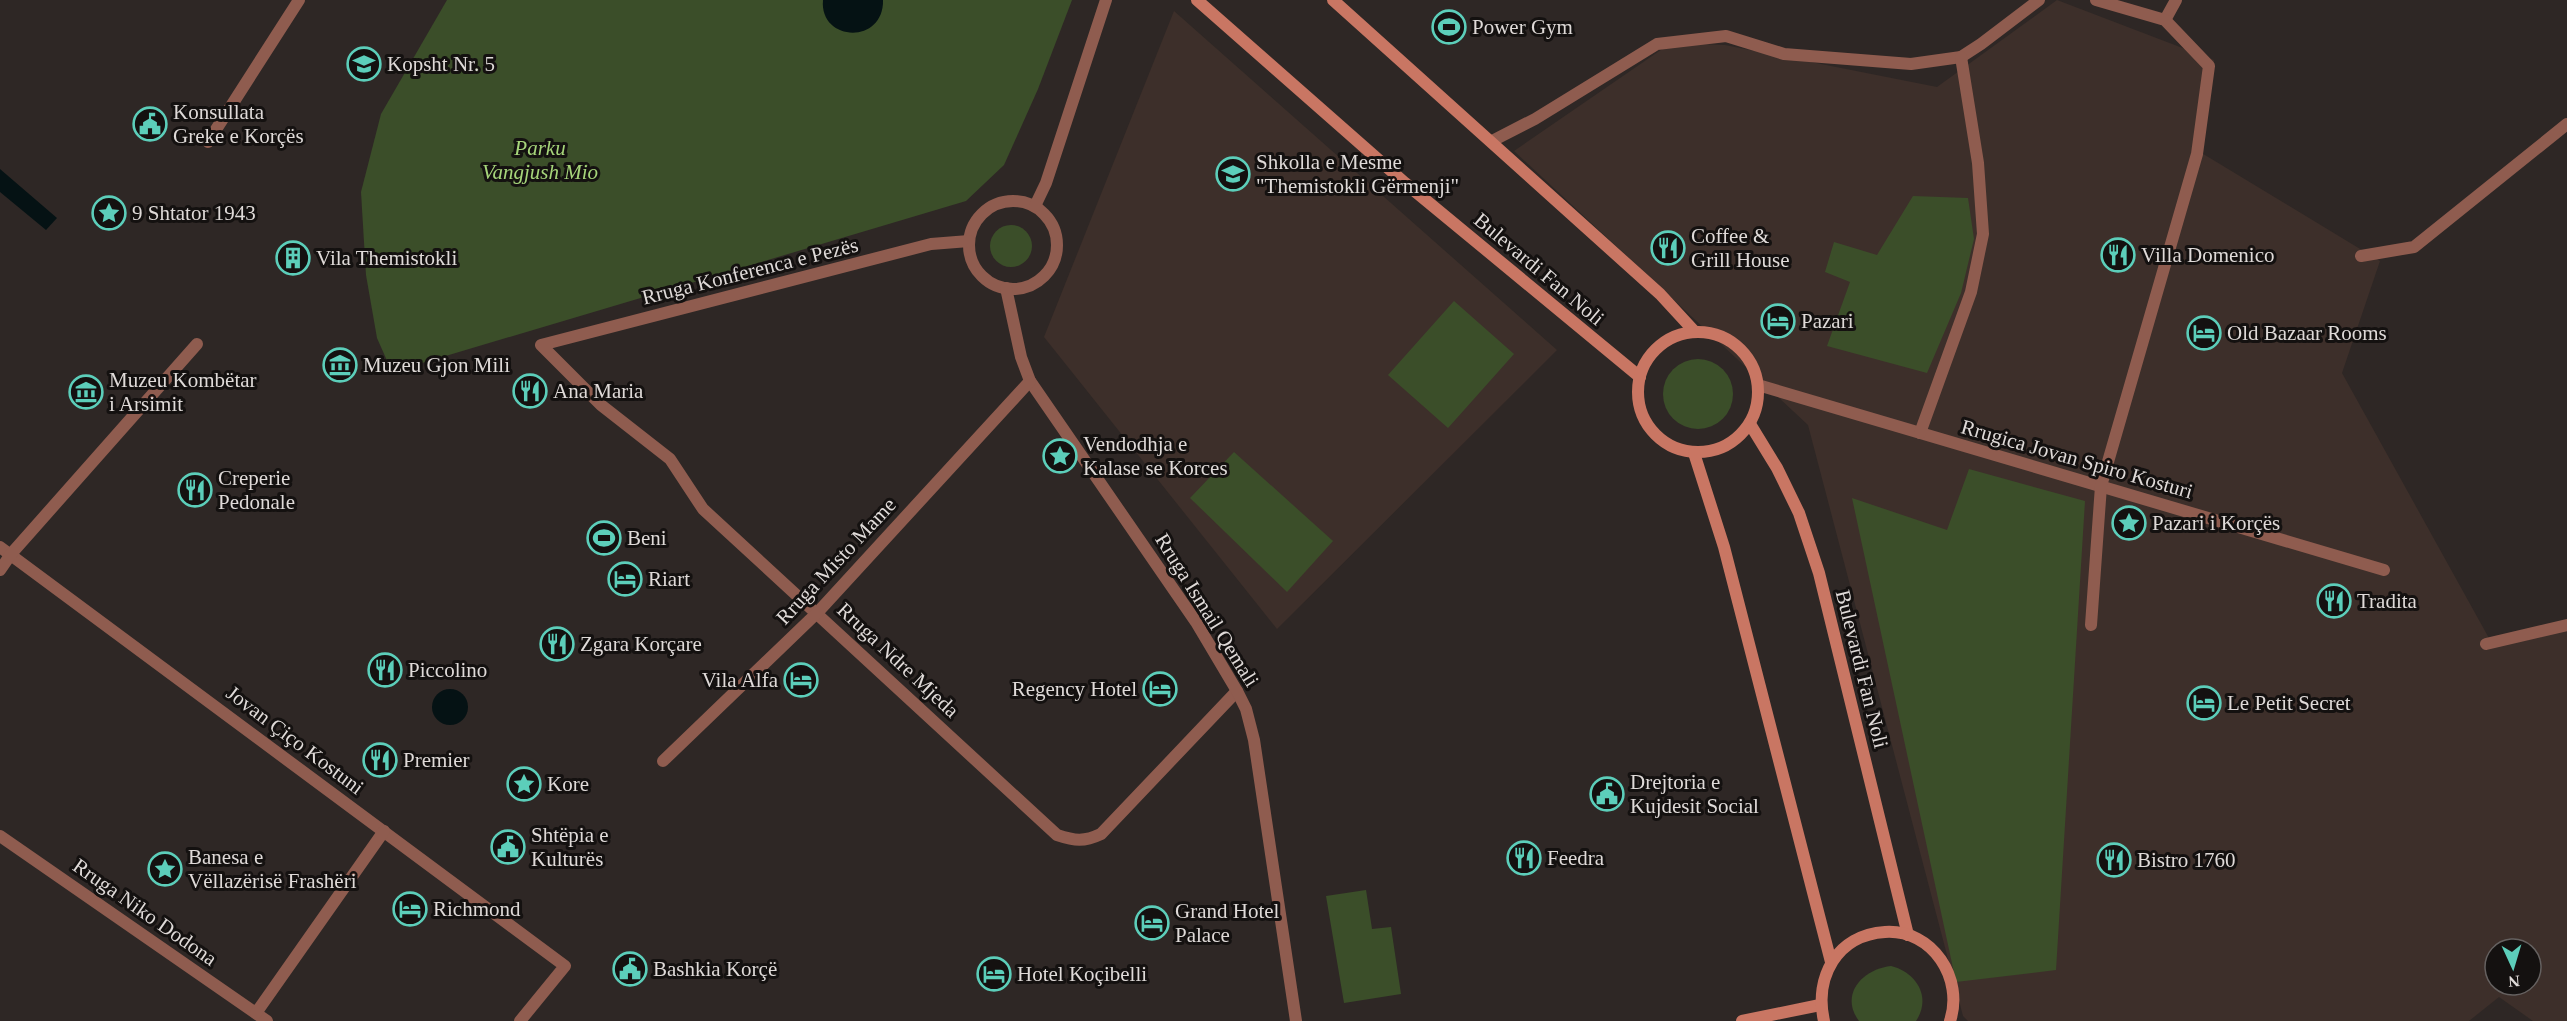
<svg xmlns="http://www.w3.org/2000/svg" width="2567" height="1021" font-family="'Times New Roman',serif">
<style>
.built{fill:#3d2f2a;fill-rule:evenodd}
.green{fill:#3b4e29}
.water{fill:#051214}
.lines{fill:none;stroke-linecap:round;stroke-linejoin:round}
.minor{stroke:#8f5c4f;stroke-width:12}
.secondary{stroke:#c97663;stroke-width:12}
.labels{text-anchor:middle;stroke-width:6;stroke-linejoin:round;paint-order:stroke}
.poi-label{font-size:21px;fill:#dfdad8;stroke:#141110;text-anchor:start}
.park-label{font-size:21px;font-style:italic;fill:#a6d57a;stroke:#141110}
.street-label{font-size:21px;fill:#dfdad8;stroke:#141110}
</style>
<rect width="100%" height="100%" fill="#2e2725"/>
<g class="built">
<path d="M2057,0L2214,60L2200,152L2380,261L2342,373L2490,640L2567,621V1021H2533L2499,997L2469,1021H1968L1963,1016L1808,425L1514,151L1671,43L1725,45L1937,87ZM2495,949H2531V985H2495Z"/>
<polygon points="1174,11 1557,350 1277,629 1044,337"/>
</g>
<g class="green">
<polygon points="447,0 1072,0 1038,89 1004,165 966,201 392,372 377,338 366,275 361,192 381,114"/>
<polygon points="1913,196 1968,198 1974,239 1961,293 1927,373 1827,346 1850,282 1825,272 1834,242 1877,255"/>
<circle cx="1011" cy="246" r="21"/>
<polygon points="1454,301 1514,354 1448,428 1388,375"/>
<circle cx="1698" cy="394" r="35"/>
<polygon points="1234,452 1333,541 1287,592 1190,498"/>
<polygon points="1969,469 2085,501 2056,970 1956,982 1852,498 1947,530"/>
<polygon points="1366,890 1372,929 1391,927 1401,994 1344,1003 1326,896"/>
<path d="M1891,966C1916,972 1932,997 1916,1021H1859C1839,994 1863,969 1891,966Z"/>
</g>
<g class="water">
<path d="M823,0H883C884,45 819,42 823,0Z"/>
<polygon points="0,169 57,218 46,230 0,192"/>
<circle cx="450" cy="707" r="18"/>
</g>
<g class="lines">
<g class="minor">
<polyline points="2165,20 2176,0"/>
<polyline points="1492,141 1535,119 1657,44 1726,36 1784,54 1911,64 1961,57 1981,44 2039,0"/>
<polyline points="208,142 299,0"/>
<circle cx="1013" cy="245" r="44"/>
<polyline points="1035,206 1046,183 1106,0"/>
<path d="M969,241L931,244L541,345L601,405L670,459L703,509L1057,835C1075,841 1084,842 1101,834L1237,691"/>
<polyline points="2361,256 2414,247 2567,124"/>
<polyline points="1006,288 1021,357 1030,381 1196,622 1237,691 1246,709 1254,740 1296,1021"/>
<polyline points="1758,385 2384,570"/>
<polyline points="1920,433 1971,292 1983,234 1978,163 1961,57"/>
<polyline points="0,547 565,966 520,1021"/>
<polyline points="0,570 11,554 197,344"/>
<polyline points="2091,625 2101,486 2197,154 2209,66 2165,20 2096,0"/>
<polyline points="2486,644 2567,625"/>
<polyline points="663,761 818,612 1030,381"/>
<polyline points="0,836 267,1021"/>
<polyline points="256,1013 384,831"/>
</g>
<g class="secondary">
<polyline points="1197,0 1405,183 1640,377"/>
<polyline points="1333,0 1660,294 1695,332"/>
<circle cx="1698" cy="392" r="60"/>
<polyline points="1750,424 1777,468 1799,513 1819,573 1908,935"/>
<polyline points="1694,453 1724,547 1831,962"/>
<polyline points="1742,1021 1820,1005"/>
<path d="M1824,1021C1814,977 1837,935 1885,932C1933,929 1964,979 1950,1021"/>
</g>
</g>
<defs>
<symbol id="stadium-ring" viewBox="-11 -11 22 22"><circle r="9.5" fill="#141110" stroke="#5cceba" stroke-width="1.5"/><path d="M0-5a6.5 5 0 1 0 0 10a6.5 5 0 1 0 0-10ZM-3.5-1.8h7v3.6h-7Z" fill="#5cceba"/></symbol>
<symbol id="school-ring" viewBox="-11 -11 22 22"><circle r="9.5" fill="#141110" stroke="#5cceba" stroke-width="1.5"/><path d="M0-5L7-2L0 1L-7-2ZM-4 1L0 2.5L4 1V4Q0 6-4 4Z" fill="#5cceba"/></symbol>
<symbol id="civic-ring" viewBox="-11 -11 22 22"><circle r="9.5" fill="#141110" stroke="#5cceba" stroke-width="1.5"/><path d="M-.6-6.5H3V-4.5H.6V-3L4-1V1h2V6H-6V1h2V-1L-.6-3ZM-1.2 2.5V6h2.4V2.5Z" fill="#5cceba"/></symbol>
<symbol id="sight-ring" viewBox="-11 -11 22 22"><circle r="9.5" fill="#141110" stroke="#5cceba" stroke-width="1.5"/><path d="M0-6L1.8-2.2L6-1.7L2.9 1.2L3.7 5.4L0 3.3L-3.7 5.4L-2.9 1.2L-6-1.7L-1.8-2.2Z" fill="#5cceba"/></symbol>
<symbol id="restaurant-ring" viewBox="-11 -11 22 22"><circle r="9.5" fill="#141110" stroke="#5cceba" stroke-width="1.5"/><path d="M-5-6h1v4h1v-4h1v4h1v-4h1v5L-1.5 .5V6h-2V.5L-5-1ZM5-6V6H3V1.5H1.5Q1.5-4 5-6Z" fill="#5cceba"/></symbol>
<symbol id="building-ring" viewBox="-11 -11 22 22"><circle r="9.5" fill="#141110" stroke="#5cceba" stroke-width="1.5"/><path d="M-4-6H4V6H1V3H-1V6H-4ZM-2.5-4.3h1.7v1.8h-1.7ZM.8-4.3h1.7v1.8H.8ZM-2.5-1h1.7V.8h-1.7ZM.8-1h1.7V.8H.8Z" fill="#5cceba"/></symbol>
<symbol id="hotel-ring" viewBox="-11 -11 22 22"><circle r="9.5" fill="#141110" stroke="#5cceba" stroke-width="1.5"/><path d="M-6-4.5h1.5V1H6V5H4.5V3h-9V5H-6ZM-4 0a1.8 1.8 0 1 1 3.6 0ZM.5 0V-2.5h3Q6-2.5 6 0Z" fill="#5cceba"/></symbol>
<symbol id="museum-ring" viewBox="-11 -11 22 22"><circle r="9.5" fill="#141110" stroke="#5cceba" stroke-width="1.5"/><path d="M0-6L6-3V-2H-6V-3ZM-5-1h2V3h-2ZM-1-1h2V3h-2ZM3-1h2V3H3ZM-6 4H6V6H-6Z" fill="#5cceba"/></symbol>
</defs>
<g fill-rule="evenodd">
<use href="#stadium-ring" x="1430" y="8" width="38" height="38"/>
<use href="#school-ring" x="345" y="45" width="38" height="38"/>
<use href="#civic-ring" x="131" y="105" width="38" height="38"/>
<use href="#school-ring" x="1214" y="155" width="38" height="38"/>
<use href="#sight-ring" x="90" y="194" width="38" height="38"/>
<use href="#restaurant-ring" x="1649" y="229" width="38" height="38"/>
<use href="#restaurant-ring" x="2099" y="236" width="38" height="38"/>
<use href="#building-ring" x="274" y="239" width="38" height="38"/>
<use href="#hotel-ring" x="1759" y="302" width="38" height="38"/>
<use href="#hotel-ring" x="2185" y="314" width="38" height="38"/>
<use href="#museum-ring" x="321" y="346" width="38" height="38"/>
<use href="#restaurant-ring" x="511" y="372" width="38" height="38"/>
<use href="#museum-ring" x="67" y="373" width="38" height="38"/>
<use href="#sight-ring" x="1041" y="437" width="38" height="38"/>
<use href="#restaurant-ring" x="176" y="471" width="38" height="38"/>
<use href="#sight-ring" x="2110" y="504" width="38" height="38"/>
<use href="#stadium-ring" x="585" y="519" width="38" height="38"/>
<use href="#hotel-ring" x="606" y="560" width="38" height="38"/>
<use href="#restaurant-ring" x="2315" y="582" width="38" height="38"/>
<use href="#restaurant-ring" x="538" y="625" width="38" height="38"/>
<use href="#restaurant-ring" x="366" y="651" width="38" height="38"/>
<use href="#hotel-ring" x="782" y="661" width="38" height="38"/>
<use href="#hotel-ring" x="1141" y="670" width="38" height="38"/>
<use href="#hotel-ring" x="2185" y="684" width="38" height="38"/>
<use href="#restaurant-ring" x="361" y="741" width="38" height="38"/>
<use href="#sight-ring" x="505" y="765" width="38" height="38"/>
<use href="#civic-ring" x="1588" y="775" width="38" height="38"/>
<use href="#civic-ring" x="489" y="828" width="38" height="38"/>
<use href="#restaurant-ring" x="1505" y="839" width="38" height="38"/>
<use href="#restaurant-ring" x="2095" y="841" width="38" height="38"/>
<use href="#sight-ring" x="146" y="850" width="38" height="38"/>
<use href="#hotel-ring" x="391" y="890" width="38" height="38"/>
<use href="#hotel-ring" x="1133" y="904" width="38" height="38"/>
<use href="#civic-ring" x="611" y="950" width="38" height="38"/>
<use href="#hotel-ring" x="975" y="955" width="38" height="38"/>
</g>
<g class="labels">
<g class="poi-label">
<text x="1472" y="34">Power Gym</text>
<text x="387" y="71">Kopsht Nr. 5</text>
<text x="173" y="119">Konsullata<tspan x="173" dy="24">Greke e Korçës</tspan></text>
<text x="1256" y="169">Shkolla e Mesme<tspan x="1256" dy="24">"Themistokli Gërmenji"</tspan></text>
<text x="132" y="220">9 Shtator 1943</text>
<text x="1691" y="243">Coffee &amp;<tspan x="1691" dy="24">Grill House</tspan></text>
<text x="2141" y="262">Villa Domenico</text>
<text x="316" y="265">Vila Themistokli</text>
<text x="1801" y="328">Pazari</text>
<text x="2227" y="340">Old Bazaar Rooms</text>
<text x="363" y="372">Muzeu Gjon Mili</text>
<text x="109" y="387">Muzeu Kombëtar<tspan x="109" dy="24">i Arsimit</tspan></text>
<text x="553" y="398">Ana Maria</text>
<text x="1083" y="451">Vendodhja e<tspan x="1083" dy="24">Kalase se Korces</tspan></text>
<text x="218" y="485">Creperie<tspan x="218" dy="24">Pedonale</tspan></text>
<text x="2152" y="530">Pazari i Korçës</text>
<text x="627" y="545">Beni</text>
<text x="648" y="586">Riart</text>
<text x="2357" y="608">Tradita</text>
<text x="580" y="651">Zgara Korçare</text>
<text x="408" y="677">Piccolino</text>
<text x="778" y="687" text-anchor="end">Vila Alfa</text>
<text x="1137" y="696" text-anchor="end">Regency Hotel</text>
<text x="2227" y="710">Le Petit Secret</text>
<text x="403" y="767">Premier</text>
<text x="1630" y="789">Drejtoria e<tspan x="1630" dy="24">Kujdesit Social</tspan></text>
<text x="547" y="791">Kore</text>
<text x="531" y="842">Shtëpia e<tspan x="531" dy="24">Kulturës</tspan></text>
<text x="188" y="864">Banesa e<tspan x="188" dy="24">Vëllazërisë Frashëri</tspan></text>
<text x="1547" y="865">Feedra</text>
<text x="2137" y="867">Bistro 1760</text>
<text x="433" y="916">Richmond</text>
<text x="1175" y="918">Grand Hotel<tspan x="1175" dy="24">Palace</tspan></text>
<text x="653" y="976">Bashkia Korçë</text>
<text x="1017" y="981">Hotel Koçibelli</text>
</g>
<g class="park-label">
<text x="540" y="155">Parku<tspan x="540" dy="24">Vangjush Mio</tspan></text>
</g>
<g class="street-label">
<text transform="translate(1539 269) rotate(40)" y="7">Bulevardi Fan Noli</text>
<text transform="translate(750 271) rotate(-14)" y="7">Rruga Konferenca e Pezës</text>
<text transform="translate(2077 459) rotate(16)" y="7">Rrugica Jovan Spiro Kosturi</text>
<text transform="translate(836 561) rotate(-47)" y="7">Rruga Misto Mame</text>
<text transform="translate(1207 610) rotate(58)" y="7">Rruga Ismail Qemali</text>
<text transform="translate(898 660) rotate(43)" y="7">Rruga Ndre Mjeda</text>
<text transform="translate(1862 669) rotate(76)" y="7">Bulevardi Fan Noli</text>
<text transform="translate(295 740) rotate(37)" y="7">Jovan Çiço Kostuni</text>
<text transform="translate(145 912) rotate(35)" y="7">Rruga Niko Dodona</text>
</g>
</g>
<g transform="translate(2513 967) rotate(176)"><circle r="28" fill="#141110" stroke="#656160" stroke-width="1.5"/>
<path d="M0-4.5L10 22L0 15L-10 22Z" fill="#5cceba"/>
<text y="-9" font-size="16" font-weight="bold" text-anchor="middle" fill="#dfdad8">N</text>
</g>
</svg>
